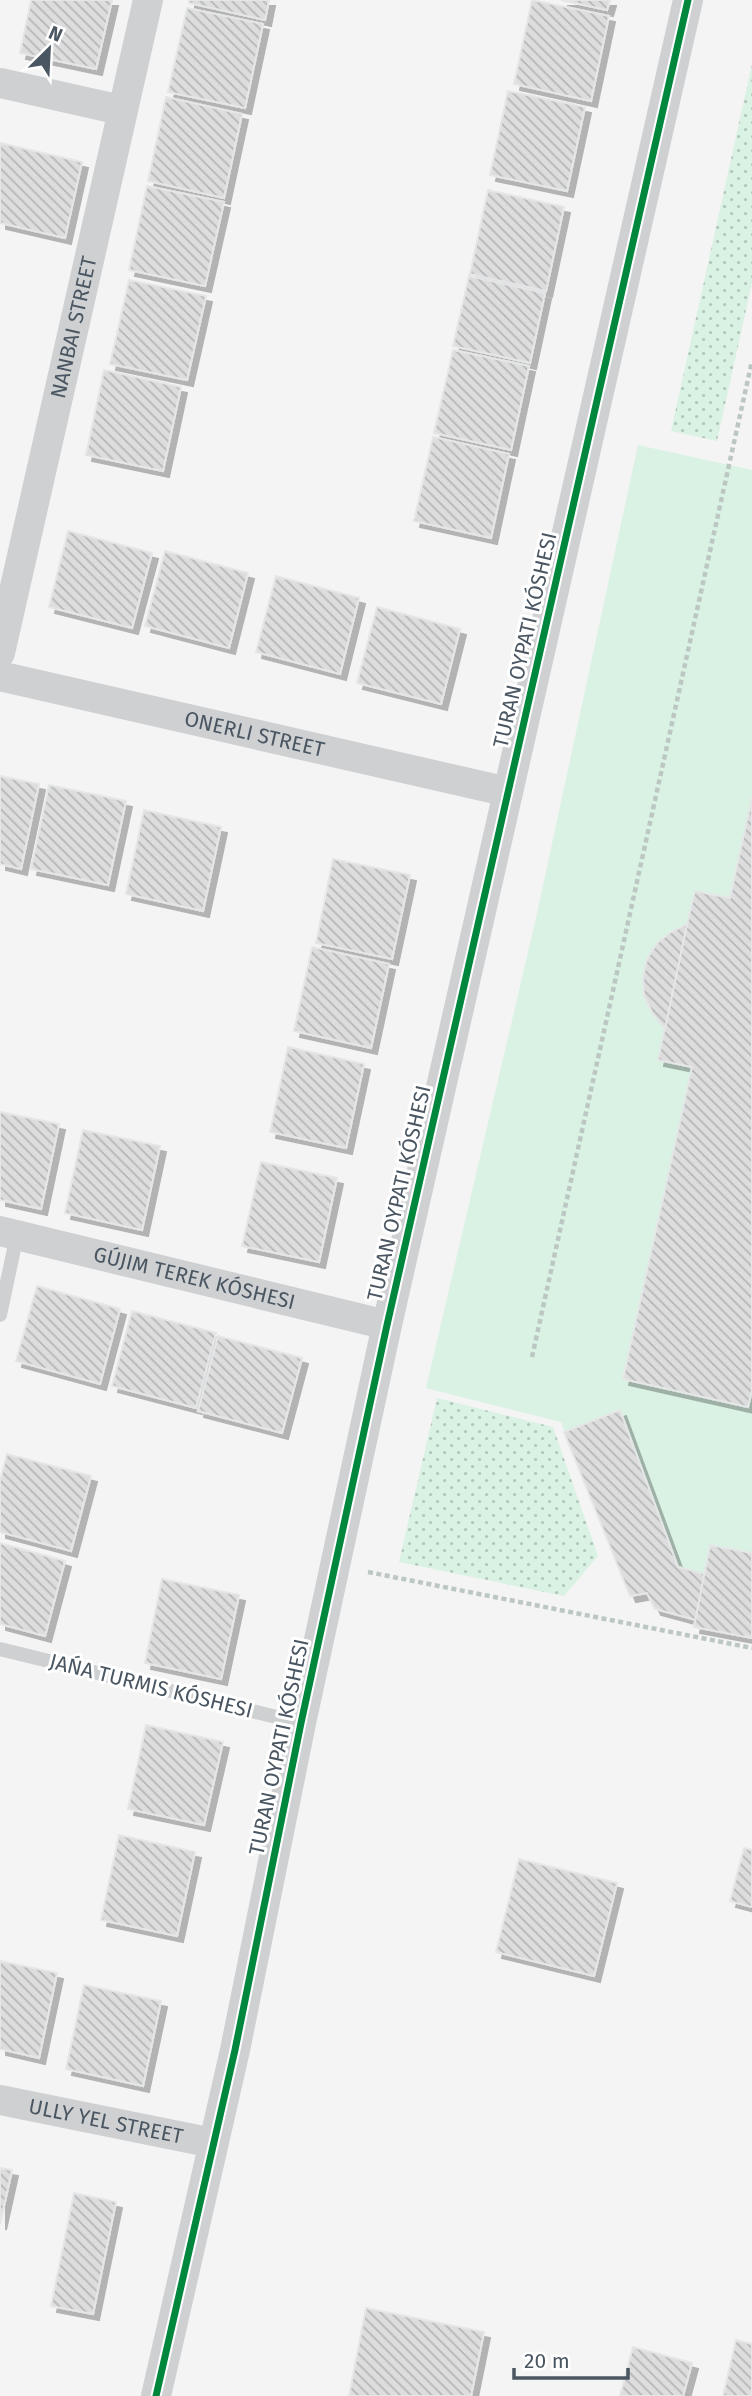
<svg xmlns="http://www.w3.org/2000/svg" width="752" height="2396" font-family="'Fira Sans',sans-serif">
<style>
.grass{fill:url(#grass-dots)}
.park{fill:#d9f2e3}
.building{fill:url(#building-back-hatch);stroke:#e5e6e7;stroke-width:2;filter:url(#shadow)}
.lines{fill:none;stroke-linecap:round;stroke-linejoin:round}
.path{stroke:#bcc7c4;stroke-width:4.5;stroke-dasharray:5 3.5;stroke-linecap:butt}
.service{stroke:#ced0d2;stroke-width:14}
.minor{stroke:#ced0d2;stroke-width:30}
.cycleway-casing{stroke:#fff;stroke-width:11}
.cycleway{stroke:#00873e;stroke-width:7}
.labels{text-anchor:middle;stroke-width:6;stroke-linejoin:round;paint-order:stroke}
.street-label{font-size:21px;fill:#4a5661;stroke:#fff}
</style>
<defs>
<pattern id="grass-dots" width="8" height="8" patternUnits="userSpaceOnUse" patternTransform="scale(1.75)"><rect width="8" height="8" fill="#d9f2e3"/><path d="M2 2h.1M6 6h.1" fill="none" stroke="#b2c7bb" stroke-width="1.8" stroke-linecap="round"/></pattern>
<pattern id="building-back-hatch" width="6" height="6" patternUnits="userSpaceOnUse" patternTransform="scale(1.75)"><rect width="6" height="6" fill="#ddddde"/><path d="M-1 5l2 2M0 0l6 6M5-1l2 2" fill="none" stroke="#b5b6b7"/></pattern>
<filter id="shadow"><feDropShadow dx="6" dy="6" stdDeviation="0" flood-color="#0004"/></filter>
</defs>
<rect width="100%" height="100%" fill="#f4f4f4"/>
<g class="grass">
<polygon points="752,64 752,283 717,441 671,431"/>
<polygon points="437,1398 553,1427 598,1556 564,1596 399,1562"/>
</g>
<polygon class="park" points="638,445 752,470 752,1638 694,1627 695,1620 655,1609 647,1593 630,1596 561,1422 426,1388 536,918"/>
<g class="building">
<polygon points="31,0 112,0 96,69 20,53"/>
<polygon points="189,0 269,0 265,20 189,3"/>
<polygon points="532,0 609,16 591,101 514,84"/>
<polygon points="561,0 610,0 607,10"/>
<polygon points="187,8 263,24 245,108 168,92"/>
<polygon points="508,91 585,107 567,191 490,175"/>
<polygon points="166,97 242,114 224,198 148,181"/>
<polygon points="0,143 82,162 65,238 0,223"/>
<polygon points="147,186 224,202 205,286 129,270"/>
<polygon points="488,190 564,207 546,291 470,274"/>
<polygon points="469,276 545,293 530,363 453,346"/>
<polygon points="129,280 206,296 187,380 110,364"/>
<polygon points="453,350 529,366 511,450 434,433"/>
<polygon points="104,370 181,387 163,471 86,455"/>
<polygon points="433,437 509,454 491,538 414,521"/>
<polygon points="68,531 152,553 132,628 49,607"/>
<polygon points="165,551 248,573 229,648 145,626"/>
<polygon points="276,576 359,598 340,674 256,652"/>
<polygon points="377,607 460,629 441,704 357,683"/>
<polygon points="0,776 39,784 21,869 0,864"/>
<polygon points="49,785 126,801 108,885 31,869"/>
<polygon points="752,797 752,1390 748,1407 623,1379 692,1067 658,1060 687,924 695,891 730,898"/>
<polygon points="144,810 221,827 203,911 126,894"/>
<polygon points="333,859 410,875 392,959 316,943"/>
<polygon points="687,924 678,967 665,1029 653,1014 644,996 643,977 647,959 657,943 671,932"/>
<polygon points="312,947 389,964 371,1048 294,1031"/>
<polygon points="288,1047 364,1064 346,1148 270,1132"/>
<polygon points="0,1112 59,1124 41,1209 0,1200"/>
<polygon points="83,1130 160,1146 142,1230 65,1213"/>
<polygon points="261,1162 337,1178 319,1262 242,1246"/>
<polygon points="37,1286 120,1309 100,1384 16,1361"/>
<polygon points="132,1311 216,1333 196,1408 112,1386"/>
<polygon points="218,1336 302,1358 282,1433 198,1411"/>
<polygon points="620,1410 678,1567 705,1574 696,1620 655,1609 647,1593 630,1596 564,1432"/>
<polygon points="7,1454 91,1476 71,1551 0,1532 0,1481"/>
<polygon points="0,1543 65,1561 45,1636 0,1624"/>
<polygon points="710,1545 752,1553 752,1638 694,1627"/>
<polygon points="162,1579 239,1595 221,1679 145,1663"/>
<polygon points="146,1725 223,1742 204,1825 128,1809"/>
<polygon points="119,1835 195,1852 177,1936 101,1920"/>
<polygon points="744,1848 752,1850 752,1907 730,1901"/>
<polygon points="519,1859 617,1883 594,1976 496,1952"/>
<polygon points="0,1961 57,1973 39,2058 0,2049"/>
<polygon points="84,1985 161,2001 143,2086 66,2069"/>
<polygon points="0,2168 12,2170 0,2224"/>
<polygon points="74,2193 116,2202 93,2314 51,2306"/>
<polygon points="366,2308 484,2332 471,2396 349,2396"/>
<polygon points="736,2340 752,2344 752,2396 723,2396"/>
<polygon points="633,2347 692,2363 683,2396 620,2396"/>
</g>
<g class="lines">
<g class="path">
<polyline points="532,1357 752,361"/>
<polyline points="368,1572 752,1648"/>
</g>
<g class="service">
<polyline points="0,1315 17,1235"/>
<polyline points="0,1649 301,1723"/>
</g>
<g class="minor">
<polyline points="0,83 121,110"/>
<path id="s1" d="M0,653L148,0"/>
<path id="s2" d="M0,676L508,792"/>
<path id="s3" d="M0,1231L387,1325"/>
<path id="s4" d="M0,2100L213,2143"/>
<polyline points="156,2396 235,2050 301,1723 387,1325 688,0"/>
</g>
<defs>
<polyline id="cycleway" points="156,2396 235,2050 301,1723 387,1325 688,0"/>
</defs>
<use href="#cycleway" class="cycleway-casing"/>
<use href="#cycleway" class="cycleway"/>
</g>
<g class="labels">
<g class="street-label">
<text dy="7" stroke="none"><textPath href="#s1" startOffset="334">NANBAI STREET</textPath></text>
<text transform="translate(525 640) rotate(-77)" y="7">TURAN OYPATI KÓSHESI</text>
<text dy="7" stroke="none"><textPath href="#s2" startOffset="261">ONERLI STREET</textPath></text>
<text transform="translate(399 1193) rotate(-77)" y="7">TURAN OYPATI KÓSHESI</text>
<text dy="7" stroke="none"><textPath href="#s3" startOffset="200">GÚJIM TEREK KÓSHESI</textPath></text>
<text transform="translate(151 1686) rotate(14)" y="7">JAŃA TURMIS KÓSHESI</text>
<text transform="translate(279 1747) rotate(-78)" y="7">TURAN OYPATI KÓSHESI</text>
<text dy="7" stroke="none"><textPath href="#s4" startOffset="108">ULLY YEL STREET</textPath></text>
</g>
</g>
<g transform="translate(49 49) rotate(24)" stroke="#ffffff" stroke-width="5" paint-order="stroke">
<path d="M0-5L12 26L0 18L-12 26Z" fill="#4a5661"/>
<text y="-10" font-size="19" font-weight="bold" text-anchor="middle" fill="#4a5661">N</text>
</g>
<path d="M514 2368v10h114v-10" fill="none" stroke="#4a5661" stroke-width="3.5"/>
<text x="524" y="2368" font-size="21" fill="#4a5661" stroke="#ffffff" stroke-width="5" paint-order="stroke">20 m</text>
</svg>
